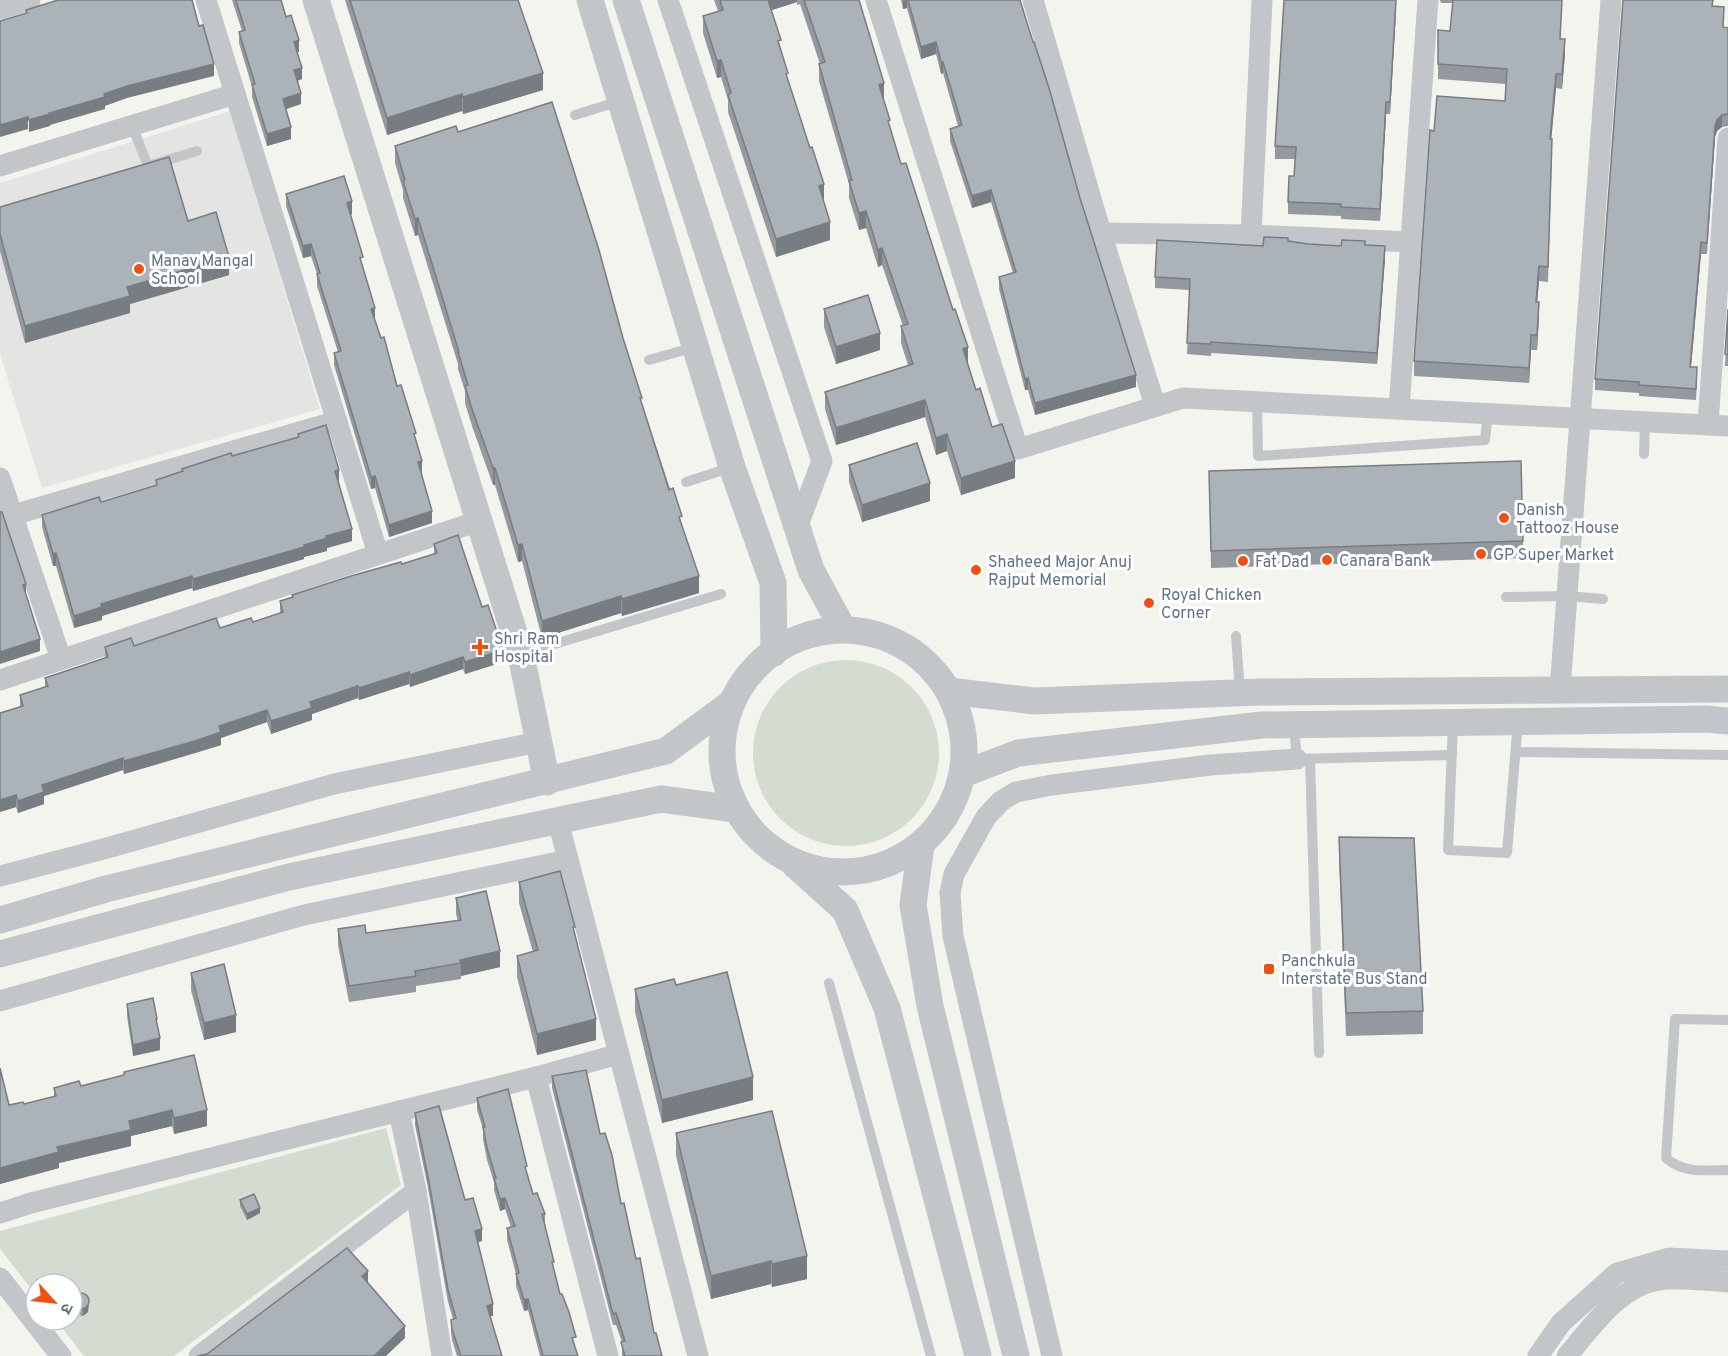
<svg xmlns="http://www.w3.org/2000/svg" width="1728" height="1356" font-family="Overpass,'Noto Sans Devanagari',sans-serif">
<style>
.built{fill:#e4e5e3}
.green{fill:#d4dbd0}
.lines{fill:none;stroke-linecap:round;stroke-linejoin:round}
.service{stroke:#c2c6c9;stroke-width:10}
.minor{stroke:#c2c6c9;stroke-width:21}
.tertiary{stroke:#c2c6c9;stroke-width:27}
.wall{fill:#93999e}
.shaded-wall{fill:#787d81}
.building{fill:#abb2b8;stroke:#787d81;stroke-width:1.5}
.poi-dot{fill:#f05113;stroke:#fff;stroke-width:2}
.labels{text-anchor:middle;stroke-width:6;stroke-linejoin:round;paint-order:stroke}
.poi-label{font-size:16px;fill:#607283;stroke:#fff;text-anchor:start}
</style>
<rect width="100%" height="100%" fill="#f4f4ef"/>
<polygon class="built" points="230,111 320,409 42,488 0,354 0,183"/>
<g class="green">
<circle cx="846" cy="753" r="93"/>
<polygon points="386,1128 401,1185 174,1356 84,1356 56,1320 72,1320 72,1284 36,1284 36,1295 0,1249 0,1231"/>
</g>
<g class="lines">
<g class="service">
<polyline points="575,115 620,101"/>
<polyline points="132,126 148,166 197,151"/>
<polyline points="649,360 695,347"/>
<polyline points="1257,402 1258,456 1485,440 1488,414"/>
<polyline points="1644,454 1645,422"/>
<polyline points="686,482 732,467"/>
<polyline points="1506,597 1567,596 1603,599"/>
<polyline points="1236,636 1240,692"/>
<polyline points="521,654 721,594"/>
<polyline points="1453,723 1448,850 1507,853 1518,722"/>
<polyline points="1294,726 1297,759 1452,755"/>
<polyline points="1516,752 1728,755"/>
<polyline points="1310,759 1319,1053"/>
<polyline points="829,983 931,1356"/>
<path d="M1728,1020L1675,1019L1666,1158C1684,1174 1705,1170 1728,1170"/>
</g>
<g class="minor">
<polyline points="206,0 378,554"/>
<polyline points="668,0 822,461 797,528"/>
<polyline points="876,0 1018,449 1183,398 1728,426"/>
<polyline points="1033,0 1101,233 1155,405"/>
<polyline points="0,9 30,0"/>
<polyline points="0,166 235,94"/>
<polyline points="1101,233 1251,235 1411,242"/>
<polyline points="1251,235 1262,0"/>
<polyline points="1399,409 1428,0"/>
<polyline points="1708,424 1728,138"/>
<polyline points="0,478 61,659"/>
<polyline points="13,515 337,421"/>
<polyline points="0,680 479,521"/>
<polyline points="1560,690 1611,0"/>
<polyline points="558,821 698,1356"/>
<polyline points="0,876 107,848 334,784 538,742"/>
<polyline points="0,1001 304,915 568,860"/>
<polyline points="536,1077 608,1356"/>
<polyline points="399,1111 416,1191 442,1356"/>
<polyline points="0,1213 31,1203 536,1077 619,1054"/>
<polyline points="0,1278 61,1356"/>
<polyline points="199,1356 416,1191"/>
<polyline points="1052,1356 953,936 950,893 954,874 986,817 1001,801 1016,792 1052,785 1210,765 1297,759"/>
<polyline points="1538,1356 1561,1323 1617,1273 1669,1258 1728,1261"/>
<path d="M1567,1356C1591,1328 1619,1286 1658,1280C1681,1276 1705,1281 1728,1282"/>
</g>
<g class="tertiary">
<polyline points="316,0 521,655 547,782"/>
<polyline points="590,0 732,467 773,583 774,653"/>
<polyline points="626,0 811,570 843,629"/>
<circle cx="843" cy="751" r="121"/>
<polyline points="949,691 1035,701 1259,692 1728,689"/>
<polyline points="963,774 1018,753 1262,725 1706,719 1728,721"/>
<polyline points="921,845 913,905 930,1006 1016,1356"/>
<polyline points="795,865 845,910 887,1008 978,1356"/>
<polyline points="0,920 106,889 666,751 731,703"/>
<polyline points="0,954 289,877 661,799 735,809"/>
</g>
</g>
<g class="wall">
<polygon points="232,0 281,0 299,52 297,52 302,79 297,81 301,104 286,109 291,139 267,146 252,97 252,87 239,43 239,32 242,31"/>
<polygon points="345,0 518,0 543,90 463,114 462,111 387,135"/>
<polygon points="714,0 859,0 884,101 890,130 901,164 976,390 1015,478 961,495 947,451 936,455 925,417 836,445 825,409 825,392 908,365 901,343 901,326 903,326 882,265 878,267 866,228 859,230 849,198 849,184 819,81 819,64 820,64 800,4 797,5 797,2 771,10 788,80 823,201 830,240 776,257 728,112 728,100 721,77 717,78 703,33 703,16 718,11"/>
<polygon points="901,0 1020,0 1136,387 1035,415 1028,390 1025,390 999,289 999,277 1013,273 991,202 972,208 950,141 950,129 958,126 943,73 941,74 936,54 921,59 907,8 903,9"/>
<polygon points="1440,0 1562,0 1560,39 1565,54 1562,89 1556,88 1551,139 1552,154 1548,282 1539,281 1537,302 1539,317 1537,350 1531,350 1529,383 1414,376 1414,361 1434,131 1505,101 1506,84 1438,79 1438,30 1450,31 1453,3 1441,3"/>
<polygon points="1713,6 1724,18 1723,27 1728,28 1728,126 1722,127 1717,131 1715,137 1707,254 1701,254 1691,367 1697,379 1696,400 1639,396 1639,393 1595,390 1595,379"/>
<polygon points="1396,11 1390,114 1386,114 1380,221 1341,219 1341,216 1288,214 1288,202 1294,176 1295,159 1275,159 1275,146"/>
<polygon points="458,132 623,338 642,404 682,525 699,593 622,616 621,613 542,638 522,561 518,562 495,485 493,485 473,429 465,403 465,391 458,369 458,364 418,235 415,236 403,198 403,190 395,163 395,146"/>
<polygon points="286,194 352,214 350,214 375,320 416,441 422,473 421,474 432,523 389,537 375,488 371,489 334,365 334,353 338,352 317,286 317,274 311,256 303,258 286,206"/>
<polygon points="0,207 188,221 229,275 130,304 130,313 25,343 0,251"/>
<polygon points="1288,241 1308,244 1341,246 1365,245 1385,258 1377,364 1211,353 1211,356 1187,354 1190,290 1155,288 1155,277 1263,246"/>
<polygon points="824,309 880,350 836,364 824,327"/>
<polygon points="1728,309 1728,366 1725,366"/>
<polygon points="298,434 339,482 352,541 327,548 327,551 304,557 304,559 193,591 192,588 102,616 102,620 74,628 56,566 53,566 42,527 42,515 101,502 156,485 156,480 182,472 182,469 232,456 298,437"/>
<polygon points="849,465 930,501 862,522 849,482"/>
<polygon points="1209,471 1523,541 1523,558 1211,568"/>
<polygon points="434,544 482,607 503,662 465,674 463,669 410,687 409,684 359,700 358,698 312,714 312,720 271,734 267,722 221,738 221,745 195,753 124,774 123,770 44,796 44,804 18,813 16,807 0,812 0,713 20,707 20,695 45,687 45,678 105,658 105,647 134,646 253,622 280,613 280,601 292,597 292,595 402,564 434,554"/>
<polygon points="1339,837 1423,1011 1423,1034 1346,1036 1339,860"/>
<polygon points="519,882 575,936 596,1040 537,1055 517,977 517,956 533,952 519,903"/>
<polygon points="456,898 500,967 461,976 461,979 416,986 416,992 349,1002 338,945 338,929 366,933 458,921 456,914"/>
<polygon points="191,973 236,1032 204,1040 191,990"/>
<polygon points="635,989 753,1100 662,1123 635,1012"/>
<polygon points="127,1004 157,1027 160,1050 133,1056 127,1016"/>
<polygon points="0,1068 9,1105 24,1104 54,1097 54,1088 81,1086 124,1075 124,1072 207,1126 174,1134 172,1126 131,1136 131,1146 59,1163 59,1168 0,1184"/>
<polygon points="552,1076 600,1134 636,1259 654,1333 662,1356 622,1356 622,1342 616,1325 613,1325 552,1088"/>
<polygon points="477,1098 527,1173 533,1194 545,1214 545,1224 554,1272 578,1356 540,1356 528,1310 524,1311 516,1286 516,1274 507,1240 507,1228 511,1227 505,1209 500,1211 494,1190 494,1182 487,1160 483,1139 483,1129 477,1110"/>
<polygon points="415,1113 465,1200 482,1241 477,1242 493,1316 490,1316 502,1356 457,1356 452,1340 451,1331 451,1320 453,1319 448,1302 428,1188 415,1125"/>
<polygon points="676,1133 807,1279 772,1287 771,1284 711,1299 676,1156"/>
<polygon points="240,1200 260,1213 247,1220 240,1206"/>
<polygon points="72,1303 89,1304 88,1312 83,1316 75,1314 72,1309"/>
</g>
<g class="shaded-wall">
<polygon points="766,0 797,0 797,2 766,12"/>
<polygon points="903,0 907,0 907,8 903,9"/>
<polygon points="1396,0 1396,11 1390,114 1390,102"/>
<polygon points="1565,39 1565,54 1562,89 1562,74"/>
<polygon points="299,40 299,52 294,53 294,42"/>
<polygon points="936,42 936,54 921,59 921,47"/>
<polygon points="721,60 721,77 717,78 717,61"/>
<polygon points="941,62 943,62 943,73 941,74"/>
<polygon points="214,64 214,76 127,98 105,106 105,109 50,125 50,126 29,132 29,120 49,113 127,86"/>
<polygon points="302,68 302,79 294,82 294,70"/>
<polygon points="543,73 543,90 463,114 463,97"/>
<polygon points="1556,74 1556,88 1550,154 1550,139"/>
<polygon points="884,83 884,100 879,85"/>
<polygon points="301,93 301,104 283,110 283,99"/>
<polygon points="462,94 462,111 387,135 387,118"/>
<polygon points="1386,102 1386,114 1380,221 1380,209"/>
<polygon points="1722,115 1722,127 1717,131 1715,137 1707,254 1715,126 1717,120"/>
<polygon points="28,117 28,129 0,137 0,125"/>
<polygon points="291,127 291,139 267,146 267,134"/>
<polygon points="824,184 824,201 819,186"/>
<polygon points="991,190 991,202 972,208 972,196"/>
<polygon points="352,201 352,214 347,216 347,203"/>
<polygon points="866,211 866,228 859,230 859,213"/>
<polygon points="418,218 418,235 415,236 415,219"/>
<polygon points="830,222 830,240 776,257 776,239"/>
<polygon points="1701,242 1701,254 1690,378 1690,367"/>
<polygon points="311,244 311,256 303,258 303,246"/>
<polygon points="1385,246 1385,258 1377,364 1377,353"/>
<polygon points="882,248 882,265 878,267 878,250"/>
<polygon points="229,257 229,275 130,304 130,313 25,343 25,326 127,287"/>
<polygon points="1539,266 1539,281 1536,317 1536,302"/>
<polygon points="1539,302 1539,317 1537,350 1537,335"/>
<polygon points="375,308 375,320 371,309"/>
<polygon points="880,333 880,350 836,364 836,347"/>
<polygon points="1531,335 1531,350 1529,383 1529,368"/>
<polygon points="968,347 968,365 963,349"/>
<polygon points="1136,375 1136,387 1035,415 1035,403"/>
<polygon points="1028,378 1028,390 1025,390 1025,379"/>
<polygon points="925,400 925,417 836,445 836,428"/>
<polygon points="947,434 947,451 936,455 936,438"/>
<polygon points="422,461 422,473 418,475 418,462"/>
<polygon points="1015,461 1015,478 961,495 961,478"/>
<rect x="493" y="468" width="2" height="17"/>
<polygon points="339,470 339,482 335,471"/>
<polygon points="375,476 375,488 371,489 371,477"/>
<polygon points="930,483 930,501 862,522 862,505"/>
<polygon points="432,511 432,523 389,537 389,525"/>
<polygon points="352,529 352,541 327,548 327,551 304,557 304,559 193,591 193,579 304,545 326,536"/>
<polygon points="522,544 522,561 518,562 518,545"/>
<polygon points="56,553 56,566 53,566 53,554"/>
<polygon points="192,576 192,588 102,616 102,620 74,628 74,616 101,604"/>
<polygon points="699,576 699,593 622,616 622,599"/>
<polygon points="26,584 26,596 23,585"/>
<polygon points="621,596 621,613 542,638 542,621"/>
<polygon points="40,639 40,651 0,664 0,652"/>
<polygon points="503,650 503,662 465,674 465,662"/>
<polygon points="463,657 463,669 410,687 410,675"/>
<polygon points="409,672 409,684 359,700 359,688"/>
<polygon points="358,686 358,698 312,714 312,720 271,734 271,721 310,702"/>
<polygon points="267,710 267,722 221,738 221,745 195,753 124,774 124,761 219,726"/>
<polygon points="123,758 123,770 44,796 44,804 18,813 18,801 42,785"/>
<polygon points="16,795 16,807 0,812 0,800"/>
<polygon points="500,951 500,967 461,976 460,960"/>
<polygon points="236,1015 236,1032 204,1040 204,1023"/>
<polygon points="596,1019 596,1040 537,1055 537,1034"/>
<polygon points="160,1038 160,1050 133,1056 133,1045"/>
<polygon points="753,1077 753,1100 662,1123 662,1100"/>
<polygon points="172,1110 172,1126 131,1136 131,1146 59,1163 59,1168 0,1184 0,1168 129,1121"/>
<polygon points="207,1110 207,1126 174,1134 174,1118"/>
<polygon points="505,1198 505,1209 500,1211 500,1199"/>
<polygon points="260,1208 260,1213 247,1220 247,1214"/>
<polygon points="482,1229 482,1241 475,1243 475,1231"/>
<polygon points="807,1256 807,1279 772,1287 772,1264"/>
<polygon points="771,1261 771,1284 711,1299 711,1276"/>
<polygon points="368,1271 368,1283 362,1276"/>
<polygon points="89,1298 88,1312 83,1316 83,1310"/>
<polygon points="528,1299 528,1310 524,1311 524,1300"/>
<polygon points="493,1304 493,1316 487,1317 487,1306"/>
<polygon points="405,1326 405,1338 386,1356 374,1356"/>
</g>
<g class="building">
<polygon points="58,0 192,0 199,26 203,25 214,64 127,86 104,94 105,97 49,113 50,114 29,120 28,117 0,125 0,21 27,13 26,10"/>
<polygon points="236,0 281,0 286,17 291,15 299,40 294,42 302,68 294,70 301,93 283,99 291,127 267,134 252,85 255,84 239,32 245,30"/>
<polygon points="350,0 518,0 543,73 463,97 462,94 387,118"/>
<polygon points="720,0 768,0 781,40 778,41 788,73 786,74 810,148 812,147 824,184 819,186 830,222 776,239 728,95 731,93 721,60 717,61 703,16 723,10"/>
<polygon points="804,0 859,0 884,83 879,85 890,120 888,121 901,164 906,163 953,310 955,309 968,347 963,349 976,390 980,388 992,427 1002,424 1015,461 961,478 947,434 936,438 925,400 836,428 825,392 913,364 901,326 908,324 882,248 878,250 866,211 859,213 849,181 852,180 819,64 825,62"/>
<polygon points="908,0 1020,0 1033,42 1034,42 1049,88 1080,198 1136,375 1035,403 1028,378 1025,379 999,277 1016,272 991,190 972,196 950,129 962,125 943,62 941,62 936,42 921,47"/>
<polygon points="1284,0 1396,0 1390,102 1386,102 1380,209 1341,207 1341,204 1288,202 1289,176 1294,176 1296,147 1275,146"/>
<polygon points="1453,0 1562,0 1560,39 1565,39 1562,74 1556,74 1550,139 1552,139 1548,267 1539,266 1536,302 1539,302 1537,335 1531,335 1529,368 1414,361 1430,130 1434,131 1437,96 1505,101 1507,69 1438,64 1438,30 1450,31"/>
<polygon points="1623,0 1713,0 1712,6 1724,7 1723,27 1728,28 1728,114 1722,115 1717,120 1715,126 1707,243 1701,242 1690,367 1697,367 1696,389 1639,385 1639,382 1595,379"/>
<polygon points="552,102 599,250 623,338 642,398 640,398 669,490 673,488 682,516 679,517 699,576 622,599 621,596 542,621 522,544 518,545 495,468 493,468 473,412 465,386 468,385 458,352 459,352 418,218 415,219 403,181 405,180 395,146 456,126 458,132"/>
<polygon points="169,157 188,221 216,212 229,257 127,287 130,296 25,326 0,234 0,207"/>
<polygon points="344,176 352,201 347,203 363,257 360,258 375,308 371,309 381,338 384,337 397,386 401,385 416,433 414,434 422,461 418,462 432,511 389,525 375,476 371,477 334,353 341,351 317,274 320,273 311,244 303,246 286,194"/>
<polygon points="1264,237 1288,238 1288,241 1308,244 1341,246 1342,240 1365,241 1365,245 1385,246 1377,353 1211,342 1211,344 1187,343 1190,279 1155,277 1157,240 1263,246"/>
<polygon points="868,295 880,333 836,347 824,309"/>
<polygon points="1728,309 1728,355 1725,354"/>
<polygon points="326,425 339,470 335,471 352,529 326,536 327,538 304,545 304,547 193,579 192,576 101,604 102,607 74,616 56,553 53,554 42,515 99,497 101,502 157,485 156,480 183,471 182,469 231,453 232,456 299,437 298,434"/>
<polygon points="917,443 930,483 862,505 849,465"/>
<polygon points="1521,461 1523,541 1211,551 1209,471"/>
<polygon points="0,512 2,512 26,584 23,585 40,639 0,652"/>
<polygon points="458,535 482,607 488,605 503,650 465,662 463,657 410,675 409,672 359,688 358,686 310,702 312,708 271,721 267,710 219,726 221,732 195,741 124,761 123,758 42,785 44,792 18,801 16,795 0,800 0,713 23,706 20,695 48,686 45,678 108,657 105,647 131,638 134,646 216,618 220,628 251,618 253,622 283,612 280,601 293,597 292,595 351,576 401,562 402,564 437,553 434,544"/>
<polygon points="1339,837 1414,838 1423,1011 1346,1013"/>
<polygon points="560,871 575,927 573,927 596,1019 537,1034 517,956 538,950 519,882"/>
<polygon points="486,891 500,951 460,960 461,963 415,971 416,976 349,986 338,929 365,925 366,933 461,920 456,898"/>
<polygon points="224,964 236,1015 204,1023 191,973"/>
<polygon points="727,972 753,1077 662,1100 635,989 674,979 676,985"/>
<polygon points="153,998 157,1019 156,1019 160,1038 133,1045 127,1004"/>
<polygon points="194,1055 207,1110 174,1118 172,1110 129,1121 131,1130 57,1147 59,1152 0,1168 0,1068 9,1105 23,1102 24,1104 56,1096 54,1088 79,1081 81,1086 124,1075 124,1072"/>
<polygon points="586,1070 600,1134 605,1133 612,1155 621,1204 624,1203 636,1259 640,1258 654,1333 656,1333 662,1356 625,1356 621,1342 625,1341 616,1313 613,1314 552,1076"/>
<polygon points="508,1089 527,1166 525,1167 533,1194 537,1193 545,1214 542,1214 554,1262 552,1262 560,1294 562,1294 569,1312 576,1337 572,1338 578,1356 543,1356 528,1299 524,1300 516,1274 519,1273 507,1228 515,1226 505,1198 500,1199 494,1178 496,1178 487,1148 483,1127 485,1127 477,1098"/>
<polygon points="439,1106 465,1200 473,1198 482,1229 475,1231 493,1304 487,1306 502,1356 461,1356 452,1329 451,1320 456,1318 448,1290 428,1177 415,1113"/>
<polygon points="772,1111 807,1256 772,1264 771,1261 711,1276 676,1133"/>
<polygon points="254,1194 260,1208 247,1214 240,1200"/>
<polygon points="347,1248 368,1271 362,1276 405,1326 374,1356 197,1356 207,1354"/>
<circle cx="81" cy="1301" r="8"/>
</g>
<g class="poi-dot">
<circle cx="139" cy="269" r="6"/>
<circle cx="1504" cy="518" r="6"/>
<circle cx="1481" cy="554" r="6"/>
<circle cx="1327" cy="560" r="6"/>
<circle cx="1243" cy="561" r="6"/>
<circle cx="976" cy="570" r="6"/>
<circle cx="1149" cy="603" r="6"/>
<path d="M477 638h6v6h6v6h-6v6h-6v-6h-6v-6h6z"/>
<rect x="1263" y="963" width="12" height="12" rx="3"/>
</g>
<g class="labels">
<g class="poi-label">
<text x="151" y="266">Manav Mangal<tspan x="151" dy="18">School</tspan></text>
<text x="1516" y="515">Danish<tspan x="1516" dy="18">Tattooz House</tspan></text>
<text x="1493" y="560">GP Super Market</text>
<text x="1339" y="566">Canara Bank</text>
<text x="988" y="567">Shaheed Major Anuj<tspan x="988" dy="18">Rajput Memorial</tspan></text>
<text x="1255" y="567">Fat Dad</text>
<text x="1161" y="600">Royal Chicken<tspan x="1161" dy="18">Corner</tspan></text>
<text x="494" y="644">Shri Ram<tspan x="494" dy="18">Hospital</tspan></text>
<text x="1281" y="966">Panchkula<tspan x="1281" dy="18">Interstate Bus Stand</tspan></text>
</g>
</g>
<g transform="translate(54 1302) rotate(117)"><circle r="28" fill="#ffffff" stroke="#bfc7cd" stroke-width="1.5"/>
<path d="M0-4.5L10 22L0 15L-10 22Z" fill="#f05113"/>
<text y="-9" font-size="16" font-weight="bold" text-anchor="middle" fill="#607283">उ</text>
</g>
</svg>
